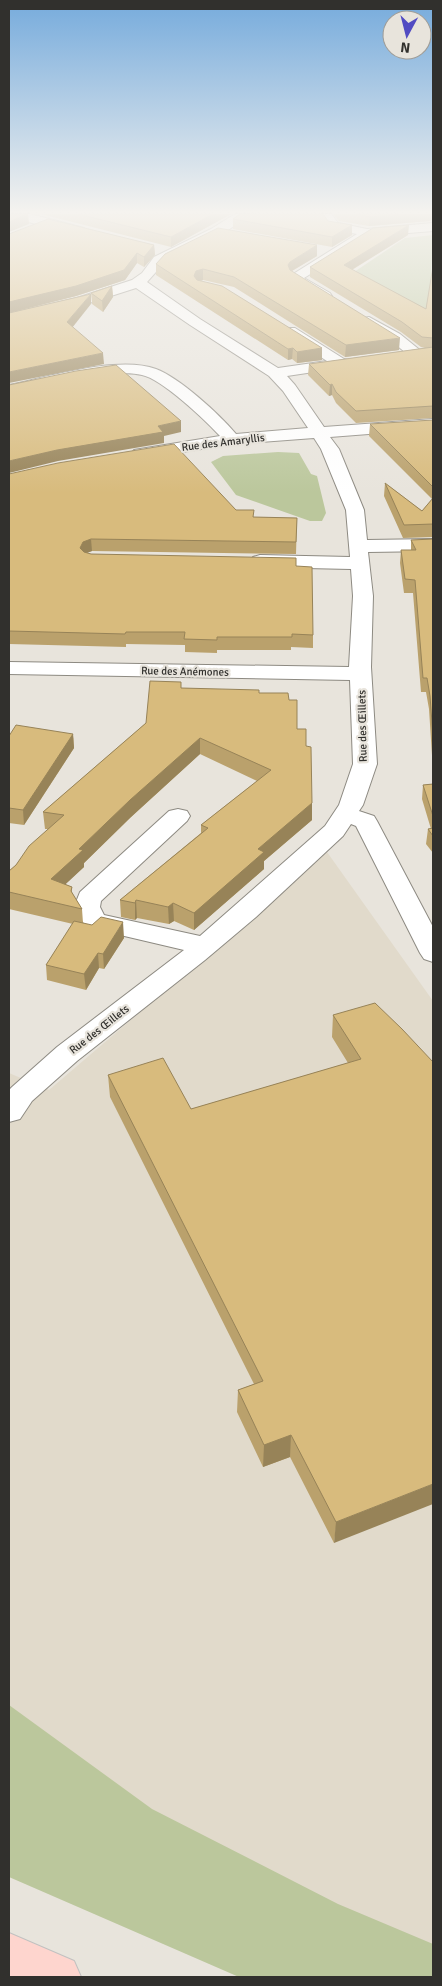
<svg xmlns="http://www.w3.org/2000/svg" width="442" height="1986" font-family="Signika,sans-serif">
<style>
.built{fill:#e1dacb}
.green{fill:#bbc79c}
.lines{fill:none;stroke-linecap:round;stroke-linejoin:round}
.minor-casing{stroke:#8d8a82;stroke-width:2}
.major-casing{stroke:#c1c1c0;stroke-width:2}
.minor{fill:#fff;fill-rule:evenodd}
.major{fill:#fed5ce;fill-rule:evenodd}
.wall{fill:#baa16c}
.shaded-wall{fill:#978358}
.building{fill:#d8bb7d;stroke:#978358}
.labels{text-anchor:middle;stroke-width:4.5;stroke-linejoin:round;paint-order:stroke}
.far-street-label{font-size:11px;fill:#31302d;stroke:#e8e4dc}
</style>
<rect width="100%" height="100%" fill="#e8e4dc"/>
<polygon class="built" points="327,852 433,1001 433,1977 9,1873 9,1073 49,1090"/>
<g class="green">
<polygon points="433,235 429,315 354,272 405,238"/>
<polygon points="278,452 299,453 311,474 317,476 326,513 322,521 310,521 236,495 211,462 223,456"/>
<polygon points="9,1705 152,1809 338,1904 433,1944 433,1977 239,1977 9,1877"/>
</g>
<g class="lines">
<defs>
<g id="minor">
<polygon points="9,214 30,214 84,228 85,231 79,235 9,217"/>
<path d="M235,214H251L221,235L164,263L147,282L200,319L278,368L327,361L285,334L283,331L285,328H295L344,359L350,360L353,363L347,367L287,376L295,385L324,427L433,419V429L330,437L339,449L364,510L367,540L433,539V551L368,552L373,596L371,667L377,764L363,805L359,811L374,816L377,821L433,927V962L424,959L420,953L356,826L351,824L343,836L256,917L205,960L77,1061L32,1101L20,1119L9,1122V1090L12,1087L57,1047L184,950L86,927L74,907L80,892L169,811L178,809L187,811L190,816L187,821L101,901L100,907L104,915L200,936L325,826L339,805L353,764L350,680L9,674V662L349,667L353,596L351,569L260,567L253,565L250,561L253,557L260,555L350,557L346,510L321,449L314,438L232,444L140,459L134,458L131,454L134,450L220,436C205,420 162,379 142,375C110,367 43,389 9,395V385C48,377 119,355 156,369C180,378 219,414 236,434L308,428L283,391L269,376L190,325L136,288L86,304L9,322V314L77,298L132,280L142,273L154,257L211,229Z"/>
<polygon points="320,214 331,214 338,223 367,229 433,223 433,231 372,236 304,278 330,293 332,296 330,299 325,300 292,283 290,276 357,234 329,229 319,216"/>
<polygon points="369,317 400,334 421,351 424,354 421,357 411,357 390,340 364,324 362,321 364,318"/>
</g>
<polygon id="major" points="9,1933 74,1961 81,1977 9,1977"/>
</defs>
<use href="#minor" class="minor-casing"/>
<use href="#major" class="major-casing"/>
<use href="#minor" class="minor"/>
<use href="#major" class="major"/>
</g>
<g class="wall">
<polygon points="41,214 231,214 171,247"/>
<polygon points="333,214 433,214 433,219 429,221 369,226 339,221"/>
<polygon points="233,219 328,221 352,225 352,235 332,247 233,229"/>
<polygon points="9,234 154,245 155,255 144,267 137,263 125,280 76,296 9,313"/>
<polygon points="408,235 352,270 426,309 433,266 433,418 356,423 336,403 332,395 329,396 308,375 309,364 425,348 421,347 401,332 310,277 310,267"/>
<polygon points="317,256 292,271 399,350 345,357 234,287 203,280 201,281 322,348 322,360 297,363 292,359 288,360 156,275 156,264"/>
<polygon points="112,286 113,297 103,312 92,304 91,293"/>
<polygon points="433,420 433,537 403,538 384,496 385,483 422,511 432,499 369,436 370,424"/>
<polygon points="9,474 236,510 254,517 297,518 296,554 92,551 86,553 91,554 296,566 313,635 313,648 291,647 291,650 217,650 217,653 185,652 185,645 126,644 126,647 9,644"/>
<polygon points="433,539 433,771 429,709 426,692 421,692 413,593 404,593 400,563 401,550 411,550 411,540"/>
<polygon points="181,682 181,688 259,693 289,700 297,729 306,746 312,820 264,861 264,869 194,930 174,921 169,924 137,918 135,920 121,917 120,900 201,833 201,825 257,781 200,754 131,817 84,863 84,867 65,884 72,887 72,893 82,909 83,923 124,938 104,969 99,968 86,990 47,980 46,965 73,924 9,909 9,871 16,865 48,829 45,829 43,812 146,723"/>
<polygon points="73,734 74,748 24,825 9,823 9,736"/>
<polygon points="433,784 433,853 426,844 428,829 431,829 422,799 423,785"/>
<polygon points="333,1015 402,1029 334,1543 290,1457 263,1467 237,1412 238,1390 254,1384 110,1097 108,1075 191,1109 348,1063 332,1037"/>
</g>
<g class="shaded-wall">
<polygon points="27,214 28,214 29,224 9,232 9,222"/>
<polygon points="213,214 231,214 171,247 171,237"/>
<polygon points="398,214 433,214 433,219 429,221 369,226 370,217"/>
<polygon points="352,225 352,235 332,247 332,237"/>
<polygon points="409,225 408,235 343,275 344,265"/>
<polygon points="154,245 155,255 144,267 144,257"/>
<polygon points="317,245 317,256 290,272 288,265 290,262"/>
<polygon points="137,253 137,263 125,280 76,296 9,313 9,302"/>
<polygon points="203,269 203,280 196,282 194,276 196,271"/>
<polygon points="112,286 113,297 103,312 102,301"/>
<polygon points="91,294 91,304 68,333 67,322"/>
<polygon points="400,338 399,350 345,357 346,345"/>
<polygon points="293,348 292,359 288,360 288,349"/>
<polygon points="322,348 322,360 297,363 297,352"/>
<polygon points="103,353 104,364 9,383 9,372"/>
<polygon points="332,384 332,395 329,396 330,385"/>
<polygon points="181,421 181,432 164,436 164,443 58,461 9,473 9,461 158,426"/>
<polygon points="91,539 92,551 84,554 80,548 83,542"/>
<polygon points="73,734 74,748 24,825 23,810"/>
<polygon points="200,738 200,754 131,817 84,863 84,867 53,896 51,879 79,849 130,800"/>
<polygon points="312,803 312,820 264,861 264,869 194,930 194,913 258,849"/>
<polygon points="136,900 137,918 135,920 135,903"/>
<polygon points="173,903 174,921 169,924 168,907"/>
<polygon points="123,922 124,938 104,969 103,954"/>
<polygon points="98,953 99,968 86,990 84,974"/>
<polygon points="291,1435 290,1457 263,1467 264,1445"/>
<polygon points="433,1484 433,1504 334,1543 336,1522"/>
</g>
<g class="building">
<polygon points="9,214 27,214 9,222"/>
<polygon points="78,214 213,214 171,237"/>
<polygon points="240,214 323,214 328,221 352,225 332,237 233,219"/>
<polygon points="356,214 398,214 370,217"/>
<polygon points="48,219 154,245 144,257 137,253 124,270 76,286 9,302 9,234"/>
<polygon points="409,225 344,265 426,309 433,266 433,338 422,337 402,322 310,267 373,228"/>
<polygon points="218,228 317,245 290,262 288,265 290,270 400,338 346,345 234,277 203,269 196,271 194,276 197,280 222,286 322,348 297,352 293,348 288,349 156,264 165,254"/>
<polygon points="112,286 102,301 91,293"/>
<polygon points="91,294 67,322 103,353 9,372 9,313"/>
<polygon points="433,347 433,406 356,411 336,392 332,384 330,385 309,364"/>
<polygon points="116,365 181,421 158,426 163,432 57,450 9,461 9,385 76,371"/>
<polygon points="433,420 433,487 370,424"/>
<polygon points="174,444 236,510 254,510 253,517 297,518 296,542 91,539 83,542 80,548 84,552 91,554 296,558 296,566 312,567 313,635 292,634 292,637 217,637 217,640 184,639 185,632 126,632 125,634 9,631 9,474 58,463"/>
<polygon points="385,483 422,511 433,498 433,524 404,525"/>
<polygon points="433,539 433,736 430,696 427,678 423,678 415,580 405,579 401,550 416,550 411,540"/>
<polygon points="150,681 181,682 181,688 259,690 259,693 288,693 289,700 297,700 297,729 306,729 306,746 311,747 312,803 258,849 264,852 194,913 173,903 168,907 136,900 135,903 120,900 208,828 201,825 271,770 200,738 130,800 79,849 83,850 51,879 72,887 71,891 82,909 9,892 9,871 16,865 29,846 64,815 43,812 146,723"/>
<polygon points="16,725 73,734 23,810 9,808 9,736"/>
<polygon points="433,784 433,816 423,785"/>
<polygon points="433,828 433,836 428,829"/>
<polygon points="101,917 123,922 103,954 98,953 84,974 46,965 74,921 92,925"/>
<polygon points="375,1003 402,1029 433,1062 433,1484 336,1522 291,1435 264,1445 238,1390 263,1381 108,1075 163,1058 191,1109 361,1059 333,1015"/>
</g>
<linearGradient id="sky" x2="0" y2="1"><stop stop-color="#76abdc"/><stop offset="0.43" stop-color="#f5f3ef"/><stop offset="1" stop-color="#f5f3ef" stop-opacity="0"/></linearGradient>
<rect width="442" height="493" fill="url(#sky)"/>
<g class="labels">
<g class="far-street-label">
<text transform="translate(223 442) rotate(-7)" y="4">Rue des Amaryllis</text>
<text transform="translate(185 671) rotate(1)" y="4">Rue des Anémones</text>
<text transform="translate(362 726) rotate(-91)" y="4">Rue des Œillets</text>
<text transform="translate(99 1029) rotate(-38)" y="4">Rue des Œillets</text>
</g>
</g>
<rect width="442" height="1986" fill="none" stroke="#31302d" stroke-width="20"/>
<g transform="translate(407 35) rotate(187)"><circle r="24" fill="#e8e4dc" stroke="#9f9c96"/>
<path d="M0-4L9 19L0 12L-9 19Z" fill="#514bc2"/>
<text y="-8" font-size="14" font-weight="bold" text-anchor="middle" fill="#31302d">N</text>
</g>
</svg>
